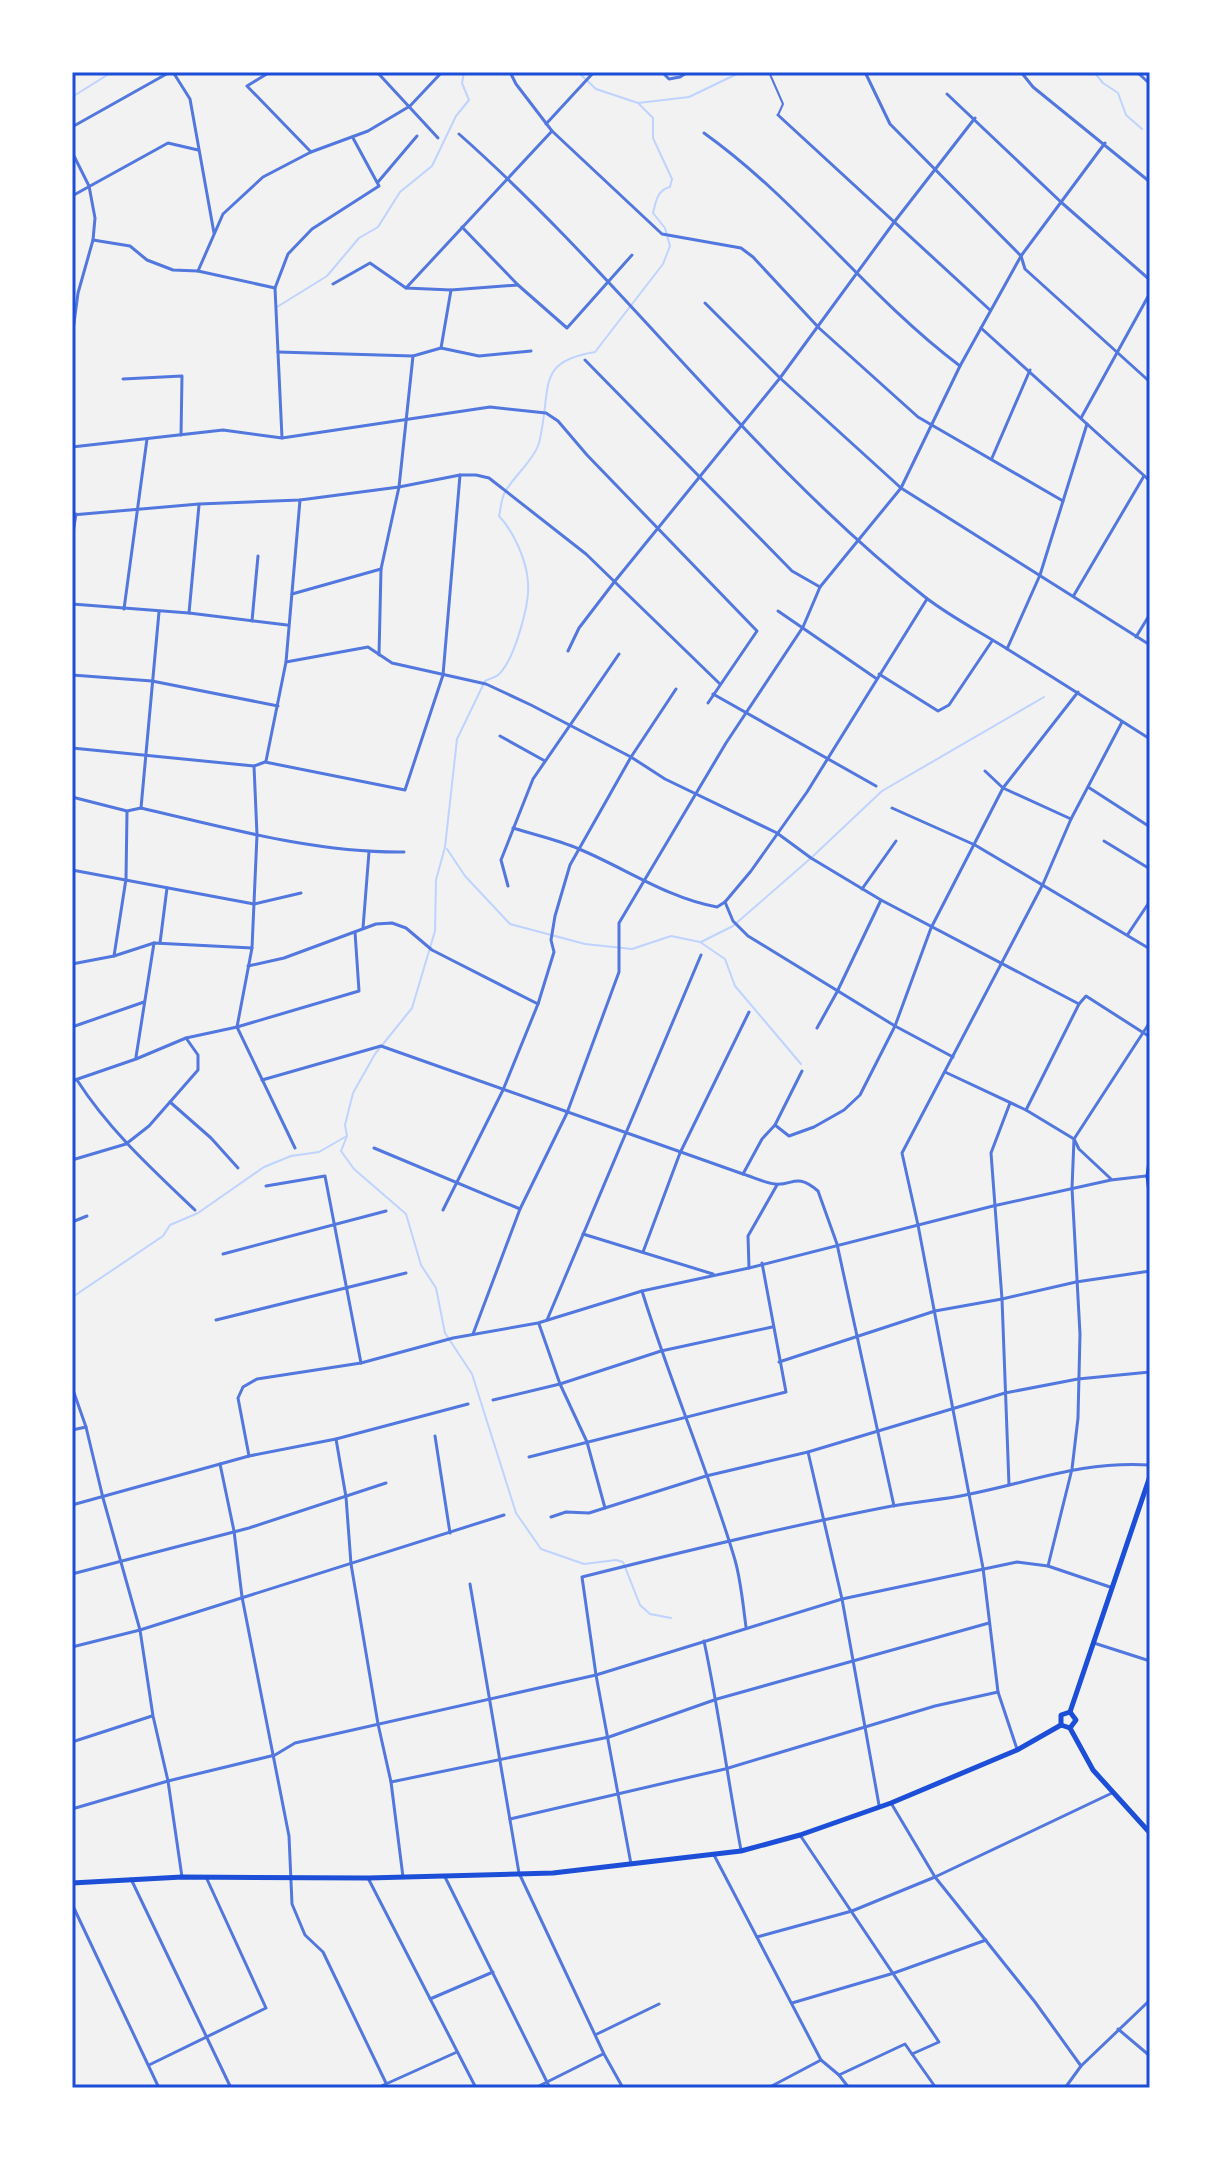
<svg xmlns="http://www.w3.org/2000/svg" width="1222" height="2160" font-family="Overpass,sans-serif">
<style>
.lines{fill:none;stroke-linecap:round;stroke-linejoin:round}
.stream{stroke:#bfd3fe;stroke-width:2}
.service{stroke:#5277de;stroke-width:2}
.minor{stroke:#5277de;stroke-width:3}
.secondary{stroke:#1d4ed8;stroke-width:5}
.primary{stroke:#1d4ed8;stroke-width:5}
.neatline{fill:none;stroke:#1d4ed8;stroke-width:3}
</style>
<rect width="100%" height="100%" fill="#f2f2f2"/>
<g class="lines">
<g class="stream">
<polyline points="492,72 496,72"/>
<polyline points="514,72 524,72"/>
<path d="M578,72L596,89L638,103L653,118V138L672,179L670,187C657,190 656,202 653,213L665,228L670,246L663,264L595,352C540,361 550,382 542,428C541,433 540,441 538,446C531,463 514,476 505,492C501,499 501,508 499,516C514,532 527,561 528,583C530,604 515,656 501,672C498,677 491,678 485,681L457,739L445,847L436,880L435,931L412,1008L375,1054L353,1093L345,1125L347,1136L341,1151L354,1169L406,1214L421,1265L436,1288L445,1333L472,1374L516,1513L541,1549L584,1564L616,1560L623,1562L640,1605L650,1614L671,1618"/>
<polyline points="1094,72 1103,83 1118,93 1126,115 1142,129"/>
<polyline points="72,97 112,72"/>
<polyline points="638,103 689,97 739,73 746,72"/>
<polyline points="277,307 327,276 359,238 378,227 400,192 432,166 456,116 469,100 462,83 464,72"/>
<polyline points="447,849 465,876 510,924 585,944 632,949 671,936 700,942 725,959 735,986 801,1064"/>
<polyline points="701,942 733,926 811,858 882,791 1044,697"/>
<polyline points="74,1296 163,1236 170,1225 198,1213 264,1167 291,1156 319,1152 345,1137"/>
</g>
<polyline class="service" points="769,72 783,104 778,115"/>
<g class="minor">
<polyline points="173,72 190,99 214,233"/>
<polyline points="270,72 247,86 311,152"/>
<polyline points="377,72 438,138"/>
<polyline points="510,72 516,84 552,131 662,234 741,248 753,257 819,328 918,417 1063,501"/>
<polyline points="662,72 669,79 680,77 688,72"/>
<polyline points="865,72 890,124 1021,256 1025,269 1150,382"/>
<polyline points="1021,72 1033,87 1150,182"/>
<polyline points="1137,72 1150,84"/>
<polyline points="947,94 1062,203 1150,280"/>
<polyline points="778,115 990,310"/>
<polyline points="546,124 594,72"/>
<polyline points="72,127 170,72"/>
<path d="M704,133C799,201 867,296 960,366"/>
<path d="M459,134C623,279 752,461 925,597C952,618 984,634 1012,652C1058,680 1104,710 1150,739"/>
<polyline points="72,152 89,186 95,218 93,240 78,293 72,338"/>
<polyline points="378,182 417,136"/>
<polyline points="72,196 168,143 198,150"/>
<polyline points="462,227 518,285 567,328 632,255"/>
<polyline points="93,240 130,246 147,260 173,270 198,271 275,288"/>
<polyline points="198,271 223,214 263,177 311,152 368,131 410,106 442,72"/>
<polyline points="333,284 370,263 406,288 451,290 518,285"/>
<polyline points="406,288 552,131"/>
<polyline points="705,303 780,378 901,488 1150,645"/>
<polyline points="981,328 1150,481"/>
<polyline points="441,348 451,290"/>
<polyline points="278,352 413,356"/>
<polyline points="585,360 792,571 820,587"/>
<polyline points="123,379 182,376 181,435"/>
<polyline points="1081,418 1150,293"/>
<polyline points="282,438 275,288 288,254 312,229 379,186 353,138"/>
<polyline points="72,447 223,430 282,438 490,407 546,413 558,421 587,455 757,631 708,703"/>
<polyline points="992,458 1030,370"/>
<polyline points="72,515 199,504 300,500 399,487 460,475 476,475 489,478 586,554 720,684"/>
<polyline points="72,539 76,514"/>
<polyline points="292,594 381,569"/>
<polyline points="1074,595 1144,476"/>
<polyline points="72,604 189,613 287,625"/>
<polyline points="124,609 147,439"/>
<polyline points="778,611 877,679"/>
<polyline points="189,613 199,505"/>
<polyline points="252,621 258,556"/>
<polyline points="1136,637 1150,614"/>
<polyline points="1007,649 1040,575 1087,424"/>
<polyline points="568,651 579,628 615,581 780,378 895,221 975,118"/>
<polyline points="379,655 381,569 399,487 413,356 441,348 479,356 531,351"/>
<polyline points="286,662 368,647 392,663 486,684 531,705 631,757 665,779 777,833 811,858 881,900 1079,1004 1086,996 1150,1037"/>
<polyline points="879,674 938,711 949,705 992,641"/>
<polyline points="72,675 152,681 278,706"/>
<polyline points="713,694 876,786"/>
<polyline points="500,736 545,761"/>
<polyline points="72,748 254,766 265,762 405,790 443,675 460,475"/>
<polyline points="266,761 286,662 300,500"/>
<polyline points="254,766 257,835 252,948 237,1027 295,1148"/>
<polyline points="985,771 1003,788 1071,819"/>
<polyline points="1088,787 1150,827"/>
<path d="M72,797L127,811L141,808C227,828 315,853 404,852"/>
<polyline points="141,808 159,612"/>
<polyline points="892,808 975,845 1150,949"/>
<path d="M513,828C535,835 558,840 579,849C625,868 667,898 717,907L725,902L751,871L807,792L927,599"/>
<polyline points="1104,841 1150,869"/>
<polyline points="72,870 254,904 301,893"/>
<polyline points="508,886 501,860 533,779 619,654"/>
<polyline points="862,889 896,841"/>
<polyline points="725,902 733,921 748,936 895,1026 953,1057"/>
<polyline points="363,928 369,852"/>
<polyline points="1128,934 1150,901"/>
<polyline points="160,943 167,888"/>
<polyline points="114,956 126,879 127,812"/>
<polyline points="72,964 114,956 154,943 252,948"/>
<polyline points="248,966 284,958 376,924 392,923 406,928 432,950 538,1004 503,1090 443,1210"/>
<polyline points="538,1004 554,952 551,940 555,916 570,865 631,757 676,689"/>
<polyline points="72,1027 144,1002"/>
<polyline points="817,1028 837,992 881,900"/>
<polyline points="136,1057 154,943"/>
<polyline points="945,1072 1026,1110 1074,1139 1079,1149 1111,1179"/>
<path d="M77,1080C109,1130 152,1169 195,1210"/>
<path d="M262,1080L381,1046L743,1174C753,1177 765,1183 775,1184C793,1186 796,1172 818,1191L837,1244L894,1506"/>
<polyline points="72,1081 136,1059 186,1038 237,1027 359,991 355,932"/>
<polyline points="170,1102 211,1138 238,1168"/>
<polyline points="1026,1110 1079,1004"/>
<polyline points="775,1125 789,1136 814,1127 844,1110 860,1095 895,1026 931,928 1003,788 1078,692"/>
<polyline points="374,1148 520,1209"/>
<polyline points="72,1160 126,1144 149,1126 198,1070 198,1055 186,1038"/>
<polyline points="743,1174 762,1139 775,1125 802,1071"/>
<polyline points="266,1186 325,1176 361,1363"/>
<polyline points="72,1222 87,1216"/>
<polyline points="583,1234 713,1274"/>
<polyline points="643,1252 680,1153 749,1012"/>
<polyline points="223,1254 386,1211"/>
<polyline points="749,1268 748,1236 777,1185"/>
<path d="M642,1291C670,1382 708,1469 735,1560C741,1581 743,1605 746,1627"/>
<polyline points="216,1320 406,1273"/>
<polyline points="547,1320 701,955"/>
<polyline points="539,1324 560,1384 587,1442 605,1508"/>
<polyline points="473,1334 520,1209 567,1113 619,972 619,923 726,743 803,627 820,587 901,488 960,366 1021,256 1105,143"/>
<polyline points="779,1362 935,1311 1002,1299 1076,1282 1150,1271"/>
<polyline points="72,1387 86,1427 103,1498 140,1630 153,1716 168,1781 182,1877"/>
<polyline points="493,1400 560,1384 661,1351 772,1327"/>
<polyline points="72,1430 86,1427"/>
<polyline points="435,1436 450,1533"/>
<polyline points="336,1439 346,1497 351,1564 378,1724 391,1782 403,1877"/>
<polyline points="808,1452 842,1599 879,1805"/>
<polyline points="249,1456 238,1398 243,1387 257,1379 361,1363 453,1338 538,1323 642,1291 749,1268 993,1206 1111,1180 1146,1176"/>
<polyline points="529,1457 786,1392 762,1263"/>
<polyline points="220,1464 234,1531 242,1597 289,1836 292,1904 305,1935 323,1952 386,2083"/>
<polyline points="1009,1485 1002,1299 991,1153 1010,1103"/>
<polyline points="72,1505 249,1456 336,1439 468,1404"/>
<polyline points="551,1517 566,1512 589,1513 706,1476 808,1452 1005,1393 1078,1379 1150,1372"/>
<polyline points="1048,1566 1072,1469 1078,1418 1080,1334 1072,1188 1074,1139 1150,1022"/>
<polyline points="72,1574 249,1528 386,1483"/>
<polyline points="470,1584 519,1873 604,2054 623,2088"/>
<path d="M704,1641C719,1711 728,1781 741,1850"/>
<polyline points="1094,1643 1150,1661"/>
<polyline points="72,1647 140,1630 504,1515"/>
<polyline points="72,1742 152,1716"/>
<polyline points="1017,1749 998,1692 983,1568 918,1225 902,1153 1043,884 1071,819 1122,722"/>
<polyline points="391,1782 609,1737 717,1699 989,1623"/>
<polyline points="891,1803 935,1877 1035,2002 1081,2066"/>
<polyline points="72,1809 168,1781 275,1755 295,1743 596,1675 842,1599 1017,1562 1048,1566 1110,1587"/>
<polyline points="510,1819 725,1769 935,1706 998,1692"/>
<polyline points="800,1835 939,2042 912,2054"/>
<polyline points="714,1855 821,2060 839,2075 849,2088"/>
<path d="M631,1864L596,1675L582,1577C685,1551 788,1526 892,1506C918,1501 944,1500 970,1494C1035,1481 1081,1461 1150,1465"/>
<polyline points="445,1877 550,2088"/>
<polyline points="368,1878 476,2088"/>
<polyline points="131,1879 231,2088"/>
<polyline points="72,1904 159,2088"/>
<polyline points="757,1937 852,1911 935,1877 1112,1793"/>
<polyline points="430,1999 493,1972"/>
<polyline points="792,2003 894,1973 986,1940"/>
<polyline points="1118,2029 1150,2056"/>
<polyline points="597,2034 659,2004"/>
<polyline points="149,2065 266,2008 206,1877"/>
<polyline points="839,2075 905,2044 936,2088"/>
<polyline points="377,2088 457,2052"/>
<polyline points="535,2088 603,2054"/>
<polyline points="768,2088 821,2060"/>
<polyline points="1065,2088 1081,2066 1150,2000"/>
</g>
<polyline class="secondary" points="1070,1728 1093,1770 1150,1833"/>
<g class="primary">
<polyline points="1150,1161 1148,1176 1150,1193"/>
<polyline points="1070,1712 1150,1476"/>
<polyline points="1061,1725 1070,1728 1076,1720 1070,1712"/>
<polyline points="1061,1725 1061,1715 1070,1712"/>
<polyline points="72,1883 182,1877 368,1878 553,1873 741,1851 800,1835 891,1803 1017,1750 1061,1725"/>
</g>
</g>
<rect width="1222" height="2160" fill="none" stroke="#ffffff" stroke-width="148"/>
<rect x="74" y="74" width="1074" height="2012" class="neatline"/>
</svg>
